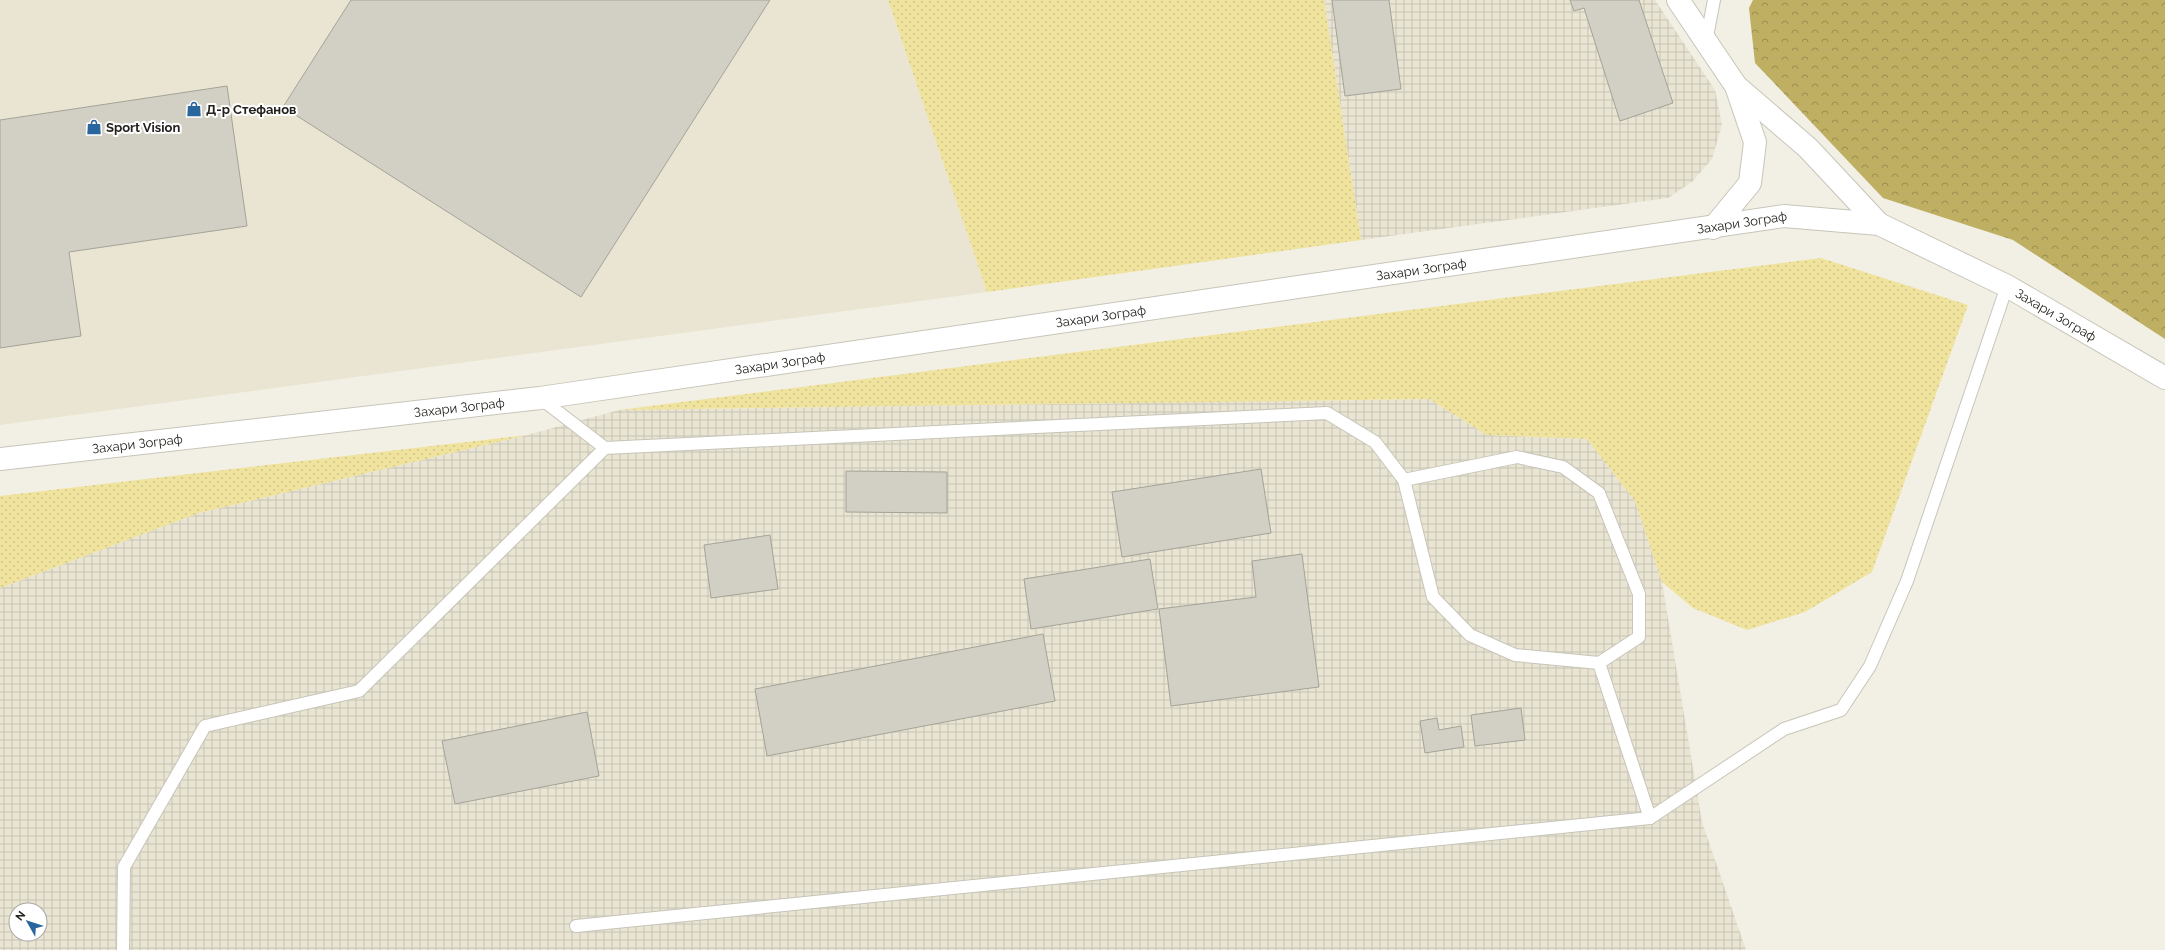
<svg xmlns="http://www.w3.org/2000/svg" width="2165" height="950" font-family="Raleway,sans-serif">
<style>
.built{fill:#e9e5d2}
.industrial{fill:url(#industrial-grid);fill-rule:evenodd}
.grass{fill:url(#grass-dots)}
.forest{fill:url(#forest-crowns)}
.building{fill:#d2d0c4;stroke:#a4a398}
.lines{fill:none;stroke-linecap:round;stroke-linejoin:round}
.lane-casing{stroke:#c7c5b9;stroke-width:14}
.street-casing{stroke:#c7c5b9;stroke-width:24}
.lane{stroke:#fff;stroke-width:12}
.street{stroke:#fff;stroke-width:22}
.labels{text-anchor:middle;stroke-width:4;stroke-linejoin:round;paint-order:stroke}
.poi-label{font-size:13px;font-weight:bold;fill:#22211d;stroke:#fff;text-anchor:start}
.street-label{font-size:13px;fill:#22211d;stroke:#fff}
</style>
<defs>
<pattern id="industrial-grid" width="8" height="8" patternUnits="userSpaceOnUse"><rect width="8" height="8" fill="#e9e5d2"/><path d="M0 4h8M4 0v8" fill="none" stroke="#c8c4b4"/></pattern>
<pattern id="grass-dots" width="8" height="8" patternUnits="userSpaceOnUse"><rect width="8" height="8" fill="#f0e39e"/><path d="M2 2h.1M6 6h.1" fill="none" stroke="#cec288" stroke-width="1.8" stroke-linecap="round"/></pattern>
<pattern id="forest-crowns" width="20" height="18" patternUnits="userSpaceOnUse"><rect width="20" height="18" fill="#beaf63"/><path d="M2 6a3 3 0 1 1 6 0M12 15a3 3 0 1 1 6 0" fill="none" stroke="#9a8e51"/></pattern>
</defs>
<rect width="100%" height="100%" fill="#f2f0e4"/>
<polygon class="built" points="0,0 888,0 987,292 0,425"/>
<g class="industrial">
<polygon points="1324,0 1655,0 1715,90 1722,125 1712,159 1692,182 1668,198 1361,240"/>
<path d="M1429,399L1487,435L1587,439L1635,501L1662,582L1702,822L1746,950H0V588L199,513L527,435L619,410ZM16,910H40V934H16Z"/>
</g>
<g class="grass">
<polygon points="888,0 1324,0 1361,240 987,292"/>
<polygon points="1821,258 1968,305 1872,572 1805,612 1747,630 1693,608 1662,582 1635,501 1587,439 1487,435 1429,399 619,410"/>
<polygon points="527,435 199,513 0,588 0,496"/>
</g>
<polygon class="forest" points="1753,0 2165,0 2165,339 2013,240 1883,198 1755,63 1749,8"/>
<g class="building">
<polygon points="351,0 770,0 581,297 283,107"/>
<polygon points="1332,0 1389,0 1401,89 1345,96"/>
<polygon points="1570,0 1639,0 1673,103 1620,121 1584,8 1574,11"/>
<polygon points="227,86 247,226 69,252 81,336 0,348 0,120"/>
<polygon points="1261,469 1271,533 1122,557 1112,492"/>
<polygon points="846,471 947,472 947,513 846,512"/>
<polygon points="770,535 778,589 711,598 704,545"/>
<polygon points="1302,554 1319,687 1171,706 1159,609 1256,597 1252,561"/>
<polygon points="1150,559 1158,609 1031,629 1024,579"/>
<polygon points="1043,634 1055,701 767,756 755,689"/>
<polygon points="1521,708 1525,740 1475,746 1471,715"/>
<polygon points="587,712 599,776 455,804 442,741"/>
<polygon points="1437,718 1439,730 1461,726 1464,747 1425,753 1420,721"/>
</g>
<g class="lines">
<defs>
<g id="lane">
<polyline points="1706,42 1714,0"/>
<polyline points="540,398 605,448"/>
<polyline points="1599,663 1650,818"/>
<polyline points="576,926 1650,818 1784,729 1841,710 1870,666 1907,581 2007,286"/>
<polyline points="123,950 124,867 205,726 359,691 605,448 1327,413 1375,442 1404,480 1433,597 1470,635 1515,655 1599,663 1639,637 1639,594 1599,493 1563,467 1517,457 1404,480"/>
</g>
<g id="street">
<polyline points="1678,0 1736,86 1808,148 1879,224"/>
<polyline points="1713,228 1750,183 1755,142 1736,86"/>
<path id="s1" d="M0,459L540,398L1784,216L1879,224L2007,286L2165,378"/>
</g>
</defs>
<use href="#lane" class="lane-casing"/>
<use href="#street" class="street-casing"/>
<use href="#lane" class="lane"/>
<use href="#street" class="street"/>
</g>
<defs>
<symbol id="shop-bare" viewBox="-9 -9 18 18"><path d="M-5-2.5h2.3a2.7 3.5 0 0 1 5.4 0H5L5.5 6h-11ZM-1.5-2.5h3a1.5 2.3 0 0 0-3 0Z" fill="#29669d" stroke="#fff" stroke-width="2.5" paint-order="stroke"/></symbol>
</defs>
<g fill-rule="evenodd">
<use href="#shop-bare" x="183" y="98" width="22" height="22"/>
<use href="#shop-bare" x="83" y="116" width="22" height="22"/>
</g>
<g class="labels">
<g class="poi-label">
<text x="206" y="114">Д-р Стефанов</text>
<text x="106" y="132">Sport Vision</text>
</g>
<g class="street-label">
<text dy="5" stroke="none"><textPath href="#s1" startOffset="1758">Захари Зограф</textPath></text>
<text dy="5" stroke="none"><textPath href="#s1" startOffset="1434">Захари Зограф</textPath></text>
<text dy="5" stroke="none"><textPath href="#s1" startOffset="2095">Захари Зограф</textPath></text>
<text dy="5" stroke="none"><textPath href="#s1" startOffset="1110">Захари Зограф</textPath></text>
<text dy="5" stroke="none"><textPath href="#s1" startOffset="786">Захари Зограф</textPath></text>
<text dy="5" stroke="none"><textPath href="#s1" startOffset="462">Захари Зограф</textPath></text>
<text dy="5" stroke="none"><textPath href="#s1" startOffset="138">Захари Зограф</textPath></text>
</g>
</g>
<g transform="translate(28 922) rotate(309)"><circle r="19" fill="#ffffff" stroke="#a7a6a5"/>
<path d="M0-3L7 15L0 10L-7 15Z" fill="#29669d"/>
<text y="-6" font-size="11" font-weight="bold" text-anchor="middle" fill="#22211d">N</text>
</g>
</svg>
